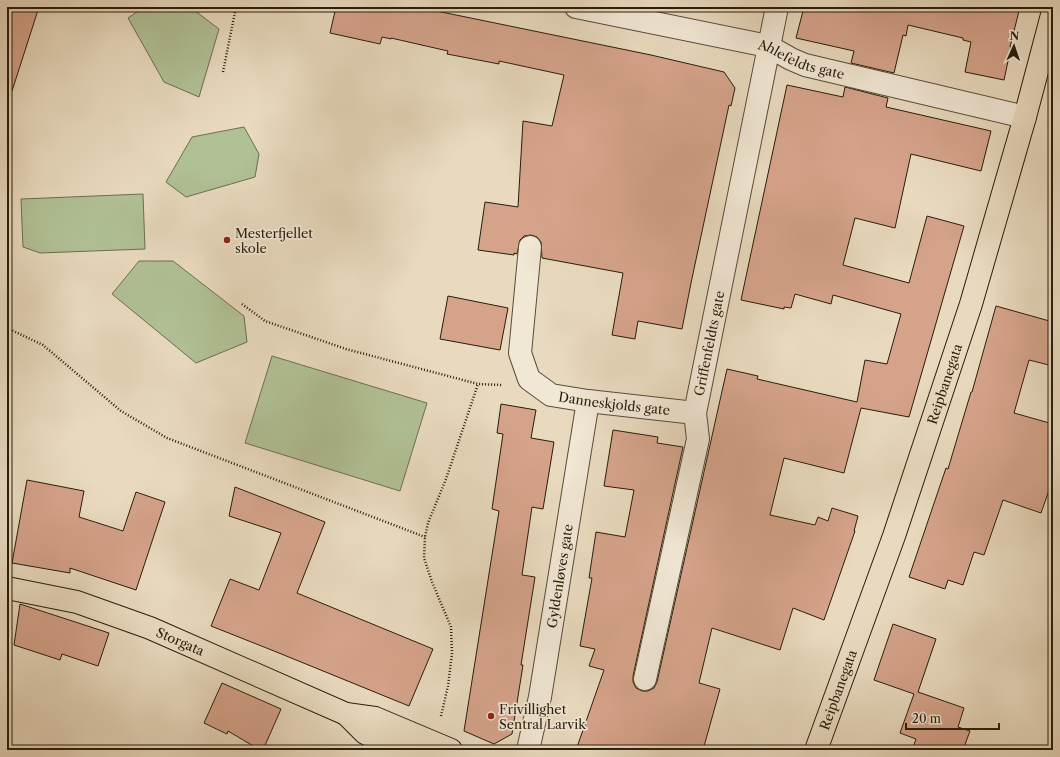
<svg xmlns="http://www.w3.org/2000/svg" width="1060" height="757" font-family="'Libre Caslon Text',serif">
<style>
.green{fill:#b1c196;stroke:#6d6e50}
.building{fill:#d5a38a;stroke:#291c0b}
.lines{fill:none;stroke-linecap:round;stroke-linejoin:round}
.minor-casing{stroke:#594c38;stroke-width:24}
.major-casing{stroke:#291c0b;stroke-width:24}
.path{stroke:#291c0b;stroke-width:2.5;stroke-dasharray:1 2;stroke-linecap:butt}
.minor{stroke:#f1e7d5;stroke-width:22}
.major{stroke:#e9dabf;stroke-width:22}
.poi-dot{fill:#8f2418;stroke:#f1e7d5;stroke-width:1.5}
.labels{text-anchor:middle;stroke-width:3.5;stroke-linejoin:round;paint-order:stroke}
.street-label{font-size:13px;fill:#291c0b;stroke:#f1e7d5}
.poi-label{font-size:13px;fill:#291c0b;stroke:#f1e7d5;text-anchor:start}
</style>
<rect width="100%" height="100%" fill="#e9dabf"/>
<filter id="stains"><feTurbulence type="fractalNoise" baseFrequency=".005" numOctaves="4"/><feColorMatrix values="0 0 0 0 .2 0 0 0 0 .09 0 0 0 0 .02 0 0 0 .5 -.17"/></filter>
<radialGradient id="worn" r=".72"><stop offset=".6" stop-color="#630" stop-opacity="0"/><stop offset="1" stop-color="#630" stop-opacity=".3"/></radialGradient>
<g class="green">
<polygon points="144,7 190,7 219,29 199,97 164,82 128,18"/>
<polygon points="244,127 259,154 255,177 186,197 166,182 192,137"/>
<polygon points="143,194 145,249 40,253 23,247 21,199"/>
<polygon points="139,261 173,261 244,316 247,342 196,363 112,294"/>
<polygon points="272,356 427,403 400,491 245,443"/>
</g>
<g class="building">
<polygon points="7,7 39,7 12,91 7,91"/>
<polygon points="336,7 417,7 651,55 724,72 735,88 731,106 729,105 691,283 682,329 638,321 635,339 612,335 623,273 542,258 541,242 537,237 531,235 524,236 520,240 517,254 514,253 514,255 478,250 485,202 518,207 523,121 552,126 564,75 499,61 499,64 447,54 448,51 391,38 391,39 382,37 380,44 330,33"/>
<polygon points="804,7 1020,7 1010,47 1011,47 1004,80 965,72 971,42 963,40 963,38 908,25 906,36 903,35 894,73 851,63 854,51 796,38"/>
<polygon points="787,85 843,97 845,87 888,98 886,107 991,131 981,171 911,154 895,228 855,218 843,265 909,283 927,216 964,226 909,417 861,408 844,473 784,458 770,515 815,525 818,517 828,521 832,508 858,516 854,531 855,531 824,620 793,608 780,650 712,628 699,683 720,689 703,750 576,750 604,670 589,666 595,649 580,646 592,578 589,578 596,532 625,537 634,490 604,486 613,430 658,437 657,443 683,447 633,676 633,682 636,688 642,691 648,691 654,688 657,682 727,369 758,376 757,379 857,402 865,360 887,364 901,314 833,295 831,304 795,294 791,308 784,307 784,309 741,300"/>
<polygon points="448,296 508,308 500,350 440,339"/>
<polygon points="996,306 1053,322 1053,366 1029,360 1014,413 1053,424 1053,479 1041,513 1003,500 984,555 974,552 963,585 948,580 945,589 909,577 946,468 948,469 971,392 972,392"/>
<polygon points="501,404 536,410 531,438 554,442 543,509 532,507 522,575 535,577 521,665 523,665 512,734 494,744 464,731 499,511 492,509 503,434 497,433"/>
<polygon points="27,480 84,491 79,517 123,531 136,492 165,502 136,590 70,568 70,573 12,563"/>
<polygon points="235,487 325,522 297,593 433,649 409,706 274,651 211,626 230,579 259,590 281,533 229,516"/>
<polygon points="20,604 109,633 98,666 62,654 60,660 14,645"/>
<polygon points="893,624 936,639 918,692 964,708 958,727 970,731 963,750 912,750 916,739 900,733 914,694 874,680"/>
<polygon points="222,683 281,709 263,750 260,750 228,731 227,734 204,723"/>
</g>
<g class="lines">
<defs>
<g id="minor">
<path id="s1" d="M576,7L768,46L791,59L805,65L1025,117"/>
<path id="s2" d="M530,247L520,353L529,379L551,395L588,401L695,413"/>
<path id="s3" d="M645,679L698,439L695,413L777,7"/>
<path id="s4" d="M528,750L540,697L588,401"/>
</g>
<g id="major">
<path id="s5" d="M7,588L77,602L150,628L346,714L375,718L451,750"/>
<polyline points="346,714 365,733 402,750"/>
<path id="s6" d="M816,750L894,536L971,304L1025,117L1053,11"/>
</g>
</defs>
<use href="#minor" class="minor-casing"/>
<use href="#major" class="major-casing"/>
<g class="path">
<polyline points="223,72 236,7"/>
<polyline points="242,304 265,321 346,349 478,384 502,385"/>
<polyline points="7,328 43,345 121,411 167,438 425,537"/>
<polyline points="441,716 448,686 452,653 451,627 432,582 424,558 425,537 428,523 446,479 478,384"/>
</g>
<use href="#minor" class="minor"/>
<use href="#major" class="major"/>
</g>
<g class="poi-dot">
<circle cx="227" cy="240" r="4"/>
<circle cx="491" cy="716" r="4"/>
</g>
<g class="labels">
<g class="street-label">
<text dy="5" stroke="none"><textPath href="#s1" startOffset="232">Ahlefeldts gate</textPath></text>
<text dy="5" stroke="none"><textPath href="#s3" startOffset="343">Griffenfeldts gate</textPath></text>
<text dy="5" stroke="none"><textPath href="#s6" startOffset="388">Reipbanegata</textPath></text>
<text dy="5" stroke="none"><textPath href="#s2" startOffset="225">Danneskjolds gate</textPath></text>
<text dy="5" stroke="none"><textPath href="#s4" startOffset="177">Gyldenløves gate</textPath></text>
<text dy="5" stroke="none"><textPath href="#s5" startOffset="182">Storgata</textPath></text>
<text dy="5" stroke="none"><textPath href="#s6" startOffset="64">Reipbanegata</textPath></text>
</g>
<g class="poi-label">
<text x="235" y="238">Mesterfjellet<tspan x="235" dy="15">skole</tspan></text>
<text x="499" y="714">Frivillighet<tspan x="499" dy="15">Sentral Larvik</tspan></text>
</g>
</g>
<rect width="1060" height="757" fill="none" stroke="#e9dabf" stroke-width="24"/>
<rect x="8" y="8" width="1044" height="741" fill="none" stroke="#291c0b" stroke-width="2"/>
<rect x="12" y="12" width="1036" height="733" fill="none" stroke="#291c0b"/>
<g transform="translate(1014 46) rotate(3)" stroke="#f1e7d5" stroke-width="3" paint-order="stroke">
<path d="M0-3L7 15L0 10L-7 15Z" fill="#291c0b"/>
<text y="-6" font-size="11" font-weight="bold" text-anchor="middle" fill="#291c0b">N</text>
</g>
<path d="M906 723v6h93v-6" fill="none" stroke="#291c0b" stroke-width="2"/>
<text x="912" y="723" font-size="12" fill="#291c0b" stroke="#f1e7d5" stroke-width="3" paint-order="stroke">20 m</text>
<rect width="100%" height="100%" filter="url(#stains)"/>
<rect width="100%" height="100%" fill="url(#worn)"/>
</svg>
